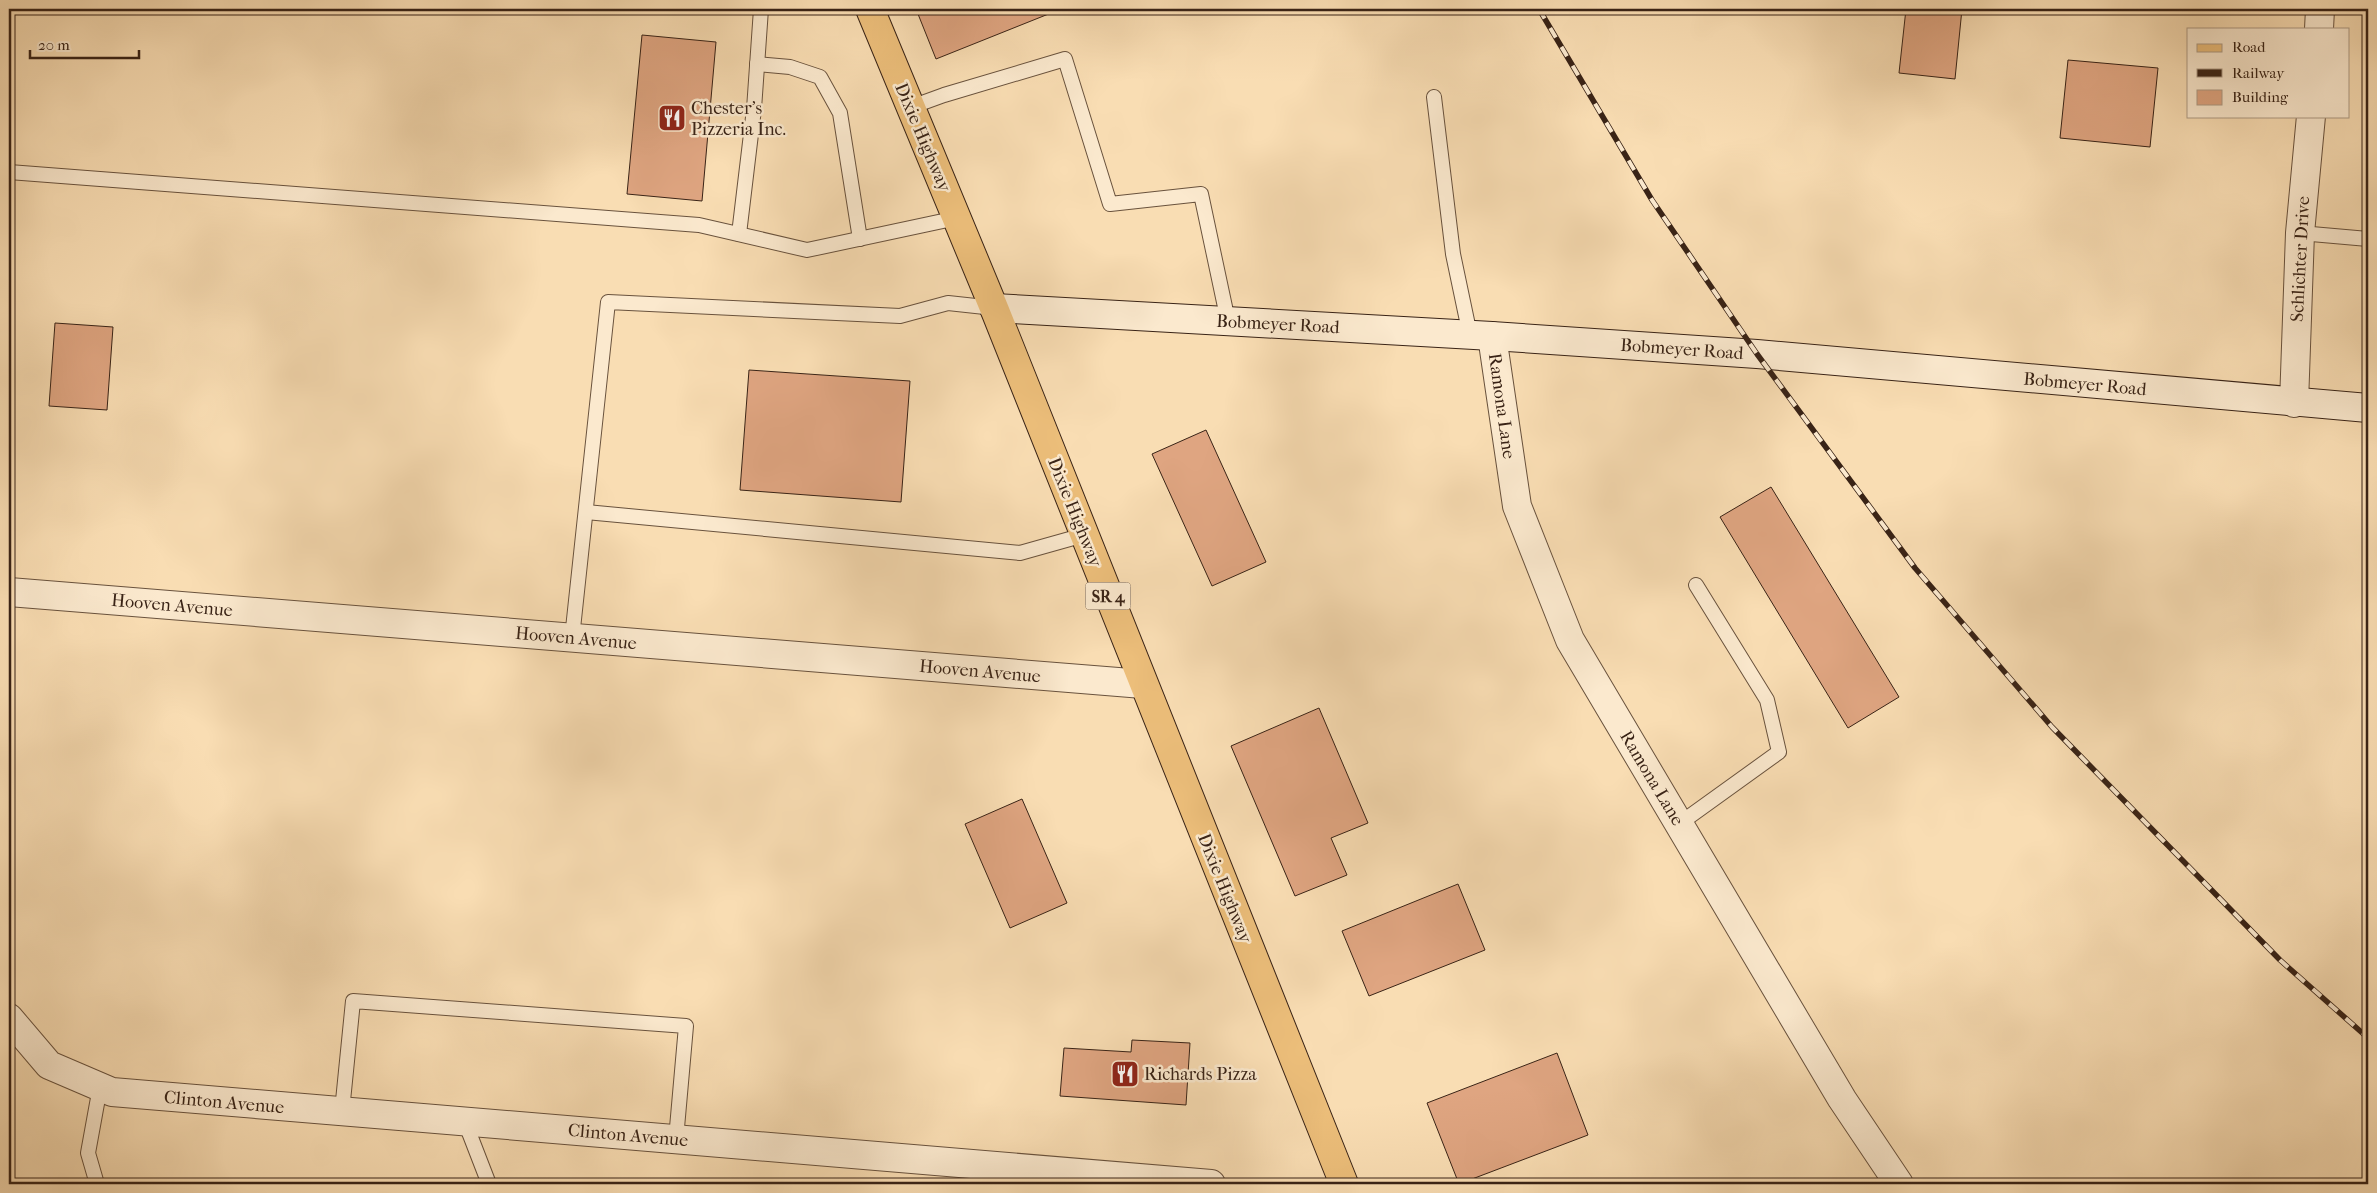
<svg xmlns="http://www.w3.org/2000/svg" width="2377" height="1193" font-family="'IM FELL French Canon',serif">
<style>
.building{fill:#dfa581;stroke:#392316}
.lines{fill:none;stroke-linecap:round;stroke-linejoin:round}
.lane-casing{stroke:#69523d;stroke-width:16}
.street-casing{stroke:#69523d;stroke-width:30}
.secondary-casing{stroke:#392316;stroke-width:30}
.primary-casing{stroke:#392316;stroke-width:30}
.lane{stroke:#fbe9ce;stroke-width:14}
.street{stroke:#fbe9ce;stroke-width:28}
.secondary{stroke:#fbe9ce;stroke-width:28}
.primary{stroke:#ecbe7a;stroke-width:28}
.rail-casing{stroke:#392316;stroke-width:5.5}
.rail{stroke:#fbe9ce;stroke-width:4;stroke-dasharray:11;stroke-linecap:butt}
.labels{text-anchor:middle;stroke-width:5;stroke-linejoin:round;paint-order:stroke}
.shield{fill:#fbe9ce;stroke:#735e4d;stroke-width:1}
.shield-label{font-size:16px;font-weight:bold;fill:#392316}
.poi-label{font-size:18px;fill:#392316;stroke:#fbe9ce;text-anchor:start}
.street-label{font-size:18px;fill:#392316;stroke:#fbe9ce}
</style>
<rect width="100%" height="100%" fill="#f9ddb3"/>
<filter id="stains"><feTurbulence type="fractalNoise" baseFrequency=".004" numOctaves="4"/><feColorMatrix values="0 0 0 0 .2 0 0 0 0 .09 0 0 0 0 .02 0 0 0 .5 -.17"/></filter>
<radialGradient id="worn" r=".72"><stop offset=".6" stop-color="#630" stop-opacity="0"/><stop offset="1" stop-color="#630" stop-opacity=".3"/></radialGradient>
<g class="building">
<polygon points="916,9 1050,9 1051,13 936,59"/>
<polygon points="1906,9 1962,9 1955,79 1899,73"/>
<polygon points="642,35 716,42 702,201 627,194"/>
<polygon points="2068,60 2158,68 2150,147 2060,138"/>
<polygon points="55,323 113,327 107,410 49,406"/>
<polygon points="749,370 910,381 901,502 740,490"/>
<polygon points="1206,430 1266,562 1212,586 1152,454"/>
<polygon points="1771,487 1899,697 1848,728 1720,517"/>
<polygon points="1319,708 1368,823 1331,838 1347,875 1295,896 1231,746"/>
<polygon points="1022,799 1067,903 1010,928 965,824"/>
<polygon points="1458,884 1485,950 1369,996 1342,931"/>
<polygon points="1132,1040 1190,1043 1186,1105 1060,1096 1064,1048 1131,1052"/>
<polygon points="1557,1053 1588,1135 1459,1184 1427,1103"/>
</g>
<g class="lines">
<defs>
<g id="lane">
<polyline points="757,64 790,67 820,77 840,113 860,239"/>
<polyline points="1434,97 1453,254 1470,335"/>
<polyline points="911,107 944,95 1065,59 1110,204 1201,194 1228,321"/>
<polyline points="9,172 699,225 807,250 957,218"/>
<polyline points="2300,233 2368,239"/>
<polyline points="739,234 754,109 761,9"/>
<polyline points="586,512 1020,553 1084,535"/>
<polyline points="572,638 608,302 900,316 948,303 994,308"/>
<polyline points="1679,824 1779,752 1767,700 1696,585"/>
<polyline points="342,1111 353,1001 686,1026 676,1139"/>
<polyline points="465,1122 489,1184"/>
<polyline points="97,1184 88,1153 100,1087"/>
</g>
<g id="street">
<polyline points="2319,29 2320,9"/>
<polyline points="1492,336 1517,506 1570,640 1842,1099 1899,1184"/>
<polyline points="2294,403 2300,233 2311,116"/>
<polyline points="9,592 1143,684"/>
<polyline points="9,1018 49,1065 112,1092 1211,1184"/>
</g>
<polyline id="secondary" points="994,308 1492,336 1757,354 2368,408"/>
<polyline id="primary" points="870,9 994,308 1344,1184"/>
</defs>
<use href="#lane" class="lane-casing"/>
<use href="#street" class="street-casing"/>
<use href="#secondary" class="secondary-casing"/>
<use href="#primary" class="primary-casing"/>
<use href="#lane" class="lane"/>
<use href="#street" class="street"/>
<use href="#secondary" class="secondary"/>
<use href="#primary" class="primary"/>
<defs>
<polyline id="rail" points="1539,9 1652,200 1757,354 1915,568 2052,727 2280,960 2368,1038"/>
</defs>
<use href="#rail" class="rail-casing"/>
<use href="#rail" class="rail"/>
</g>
<defs>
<symbol id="restaurant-square" viewBox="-11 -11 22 22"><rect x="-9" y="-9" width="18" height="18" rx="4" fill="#8f2418" stroke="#fbe9ce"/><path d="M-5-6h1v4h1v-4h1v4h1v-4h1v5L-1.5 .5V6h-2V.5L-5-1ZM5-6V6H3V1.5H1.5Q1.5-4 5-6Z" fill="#fff"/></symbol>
</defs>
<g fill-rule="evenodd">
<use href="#restaurant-square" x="656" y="102" width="32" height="32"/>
<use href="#restaurant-square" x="1109" y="1058" width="32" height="32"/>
</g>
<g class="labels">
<rect class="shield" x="1085.5" y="582.5" width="45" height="27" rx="4"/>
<g class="shield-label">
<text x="1108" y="602">SR 4</text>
</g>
<g class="poi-label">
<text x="691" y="114">Chester's<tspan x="691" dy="21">Pizzeria Inc.</tspan></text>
<text x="1144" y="1080">Richards Pizza</text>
</g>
<g class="street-label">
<text transform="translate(923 137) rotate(67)" y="6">Dixie Highway</text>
<text transform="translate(2300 259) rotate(-87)" y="6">Schlichter Drive</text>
<text transform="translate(1278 324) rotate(3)" y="6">Bobmeyer Road</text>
<text transform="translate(1682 349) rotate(4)" y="6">Bobmeyer Road</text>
<text transform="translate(2085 384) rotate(5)" y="6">Bobmeyer Road</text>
<text transform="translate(1502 406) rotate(82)" y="6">Ramona Lane</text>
<text transform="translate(1075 512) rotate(68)" y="6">Dixie Highway</text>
<text transform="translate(172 605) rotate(5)" y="6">Hooven Avenue</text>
<text transform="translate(576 638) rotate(5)" y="6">Hooven Avenue</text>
<text transform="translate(980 671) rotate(5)" y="6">Hooven Avenue</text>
<text transform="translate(1652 778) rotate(59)" y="6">Ramona Lane</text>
<text transform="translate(1225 888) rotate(68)" y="6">Dixie Highway</text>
<text transform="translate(224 1102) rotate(5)" y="6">Clinton Avenue</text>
<text transform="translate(628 1135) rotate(5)" y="6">Clinton Avenue</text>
</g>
</g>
<rect width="2377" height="1193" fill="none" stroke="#f9ddb3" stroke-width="30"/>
<rect x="10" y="10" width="2357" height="1173" fill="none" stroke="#392316" stroke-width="2.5"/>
<rect x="15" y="15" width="2347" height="1163" fill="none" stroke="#392316"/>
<rect x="2187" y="28" width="162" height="90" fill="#fbe9ce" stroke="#ad9a84"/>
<rect x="2197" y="44" width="25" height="8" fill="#ecbe7a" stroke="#ad9a84"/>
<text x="2232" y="52" font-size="15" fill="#392316">Road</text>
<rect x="2197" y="69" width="25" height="8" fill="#392316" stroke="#ad9a84"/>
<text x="2232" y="78" font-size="15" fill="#392316">Railway</text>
<rect x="2197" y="90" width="25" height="15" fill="#dfa581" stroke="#ad9a84"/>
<text x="2232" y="102" font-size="15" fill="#392316">Building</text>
<path d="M30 50v8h109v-8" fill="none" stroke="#392316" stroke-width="2.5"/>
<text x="38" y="50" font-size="15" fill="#392316" stroke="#fbe9ce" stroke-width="4" paint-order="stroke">20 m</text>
<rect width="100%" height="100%" filter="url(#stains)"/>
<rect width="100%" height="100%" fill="url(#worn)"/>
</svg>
